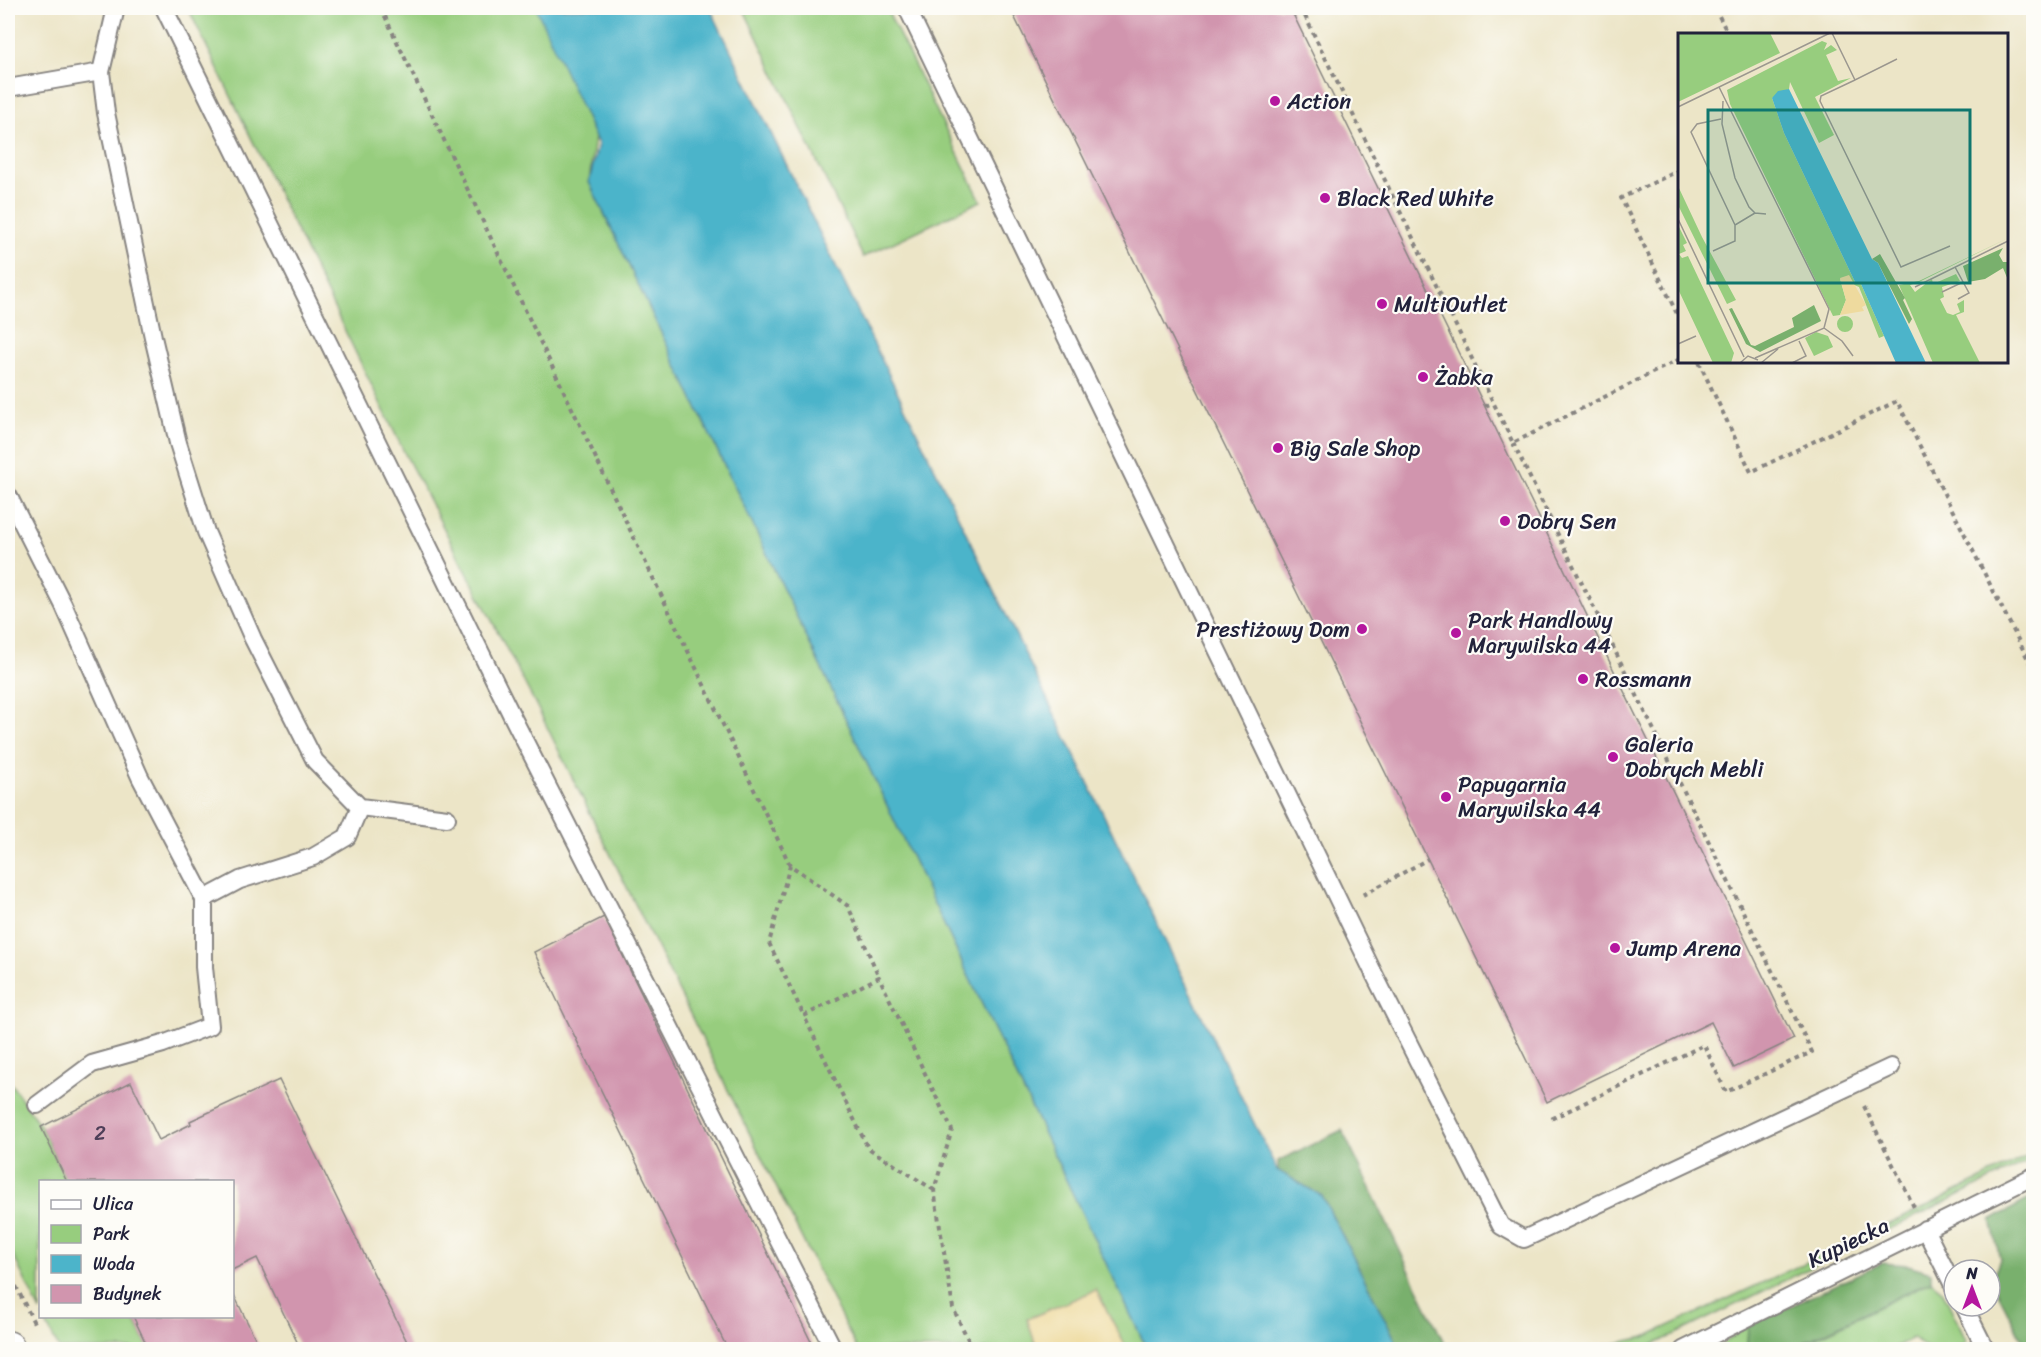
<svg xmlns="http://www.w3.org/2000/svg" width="2041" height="1357" font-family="Sriracha,sans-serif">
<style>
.green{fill:#97cd7e;stroke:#5c785c;stroke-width:1.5}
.forest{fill:#79b06d;stroke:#4e6954;stroke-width:1.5}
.sand{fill:#eeda9e;stroke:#887e6c;stroke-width:1.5}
.water{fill:#4cb4ca;stroke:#376b82;stroke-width:1.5}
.building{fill:#d195ae}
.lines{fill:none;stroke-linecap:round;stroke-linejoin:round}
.service-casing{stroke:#878481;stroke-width:20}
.minor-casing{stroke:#878481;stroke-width:36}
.path{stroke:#878481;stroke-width:4;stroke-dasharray:4.5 4.5;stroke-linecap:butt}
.service{stroke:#fff;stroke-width:16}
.minor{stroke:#fff;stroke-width:33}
.poi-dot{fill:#b5179e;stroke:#fdfcf7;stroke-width:2}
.labels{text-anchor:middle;stroke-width:4.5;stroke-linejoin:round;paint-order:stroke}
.number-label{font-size:20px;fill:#4e3f58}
.poi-label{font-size:22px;fill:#22223b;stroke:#fdfcf7;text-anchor:start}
.street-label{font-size:22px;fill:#22223b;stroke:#fdfcf7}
.inset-road{fill:none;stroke:#9b978f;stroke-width:1.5}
.view{fill:#0f766e;fill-opacity:0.15;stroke:#0f766e;stroke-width:3}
.inset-edge{fill:none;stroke:#22223b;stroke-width:3}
</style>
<rect width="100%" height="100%" fill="#fdfcf7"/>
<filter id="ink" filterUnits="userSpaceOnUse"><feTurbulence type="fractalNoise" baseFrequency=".0167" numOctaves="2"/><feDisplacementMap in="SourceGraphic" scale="12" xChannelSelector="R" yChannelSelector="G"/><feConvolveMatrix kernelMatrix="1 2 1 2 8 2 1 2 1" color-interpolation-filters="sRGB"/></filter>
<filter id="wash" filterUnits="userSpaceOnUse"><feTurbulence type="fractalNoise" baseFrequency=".008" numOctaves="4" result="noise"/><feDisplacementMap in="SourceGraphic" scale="24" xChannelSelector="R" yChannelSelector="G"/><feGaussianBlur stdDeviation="1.35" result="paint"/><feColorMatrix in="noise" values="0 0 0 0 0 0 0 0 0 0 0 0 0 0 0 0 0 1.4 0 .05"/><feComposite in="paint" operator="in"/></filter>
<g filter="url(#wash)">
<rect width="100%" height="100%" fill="#ece5c7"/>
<g class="green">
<polygon points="188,8 537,8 595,137 589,182 1147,1349 1127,1349 1096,1291 1028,1319 1037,1349 857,1349 537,707 405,454"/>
<polygon points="743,8 886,8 981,201 863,257"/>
<polygon points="8,1079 41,1127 67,1181 40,1182 40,1312 8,1244"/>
<polygon points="2033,1153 2033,1159 1647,1348 1591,1349 1645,1337 1917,1211"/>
<path d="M1931,1281L1942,1290L1967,1342C1948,1354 1929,1352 1912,1338L1892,1349L1791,1350Z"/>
<polygon points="43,1317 133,1317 149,1349 59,1349"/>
<polygon points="1748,1326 1747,1349 1714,1350"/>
</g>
<g class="forest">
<polygon points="1342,1130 1447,1349 1400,1349 1322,1196 1278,1171 1278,1161"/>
<polygon points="2033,1197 2034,1346 2026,1347 1992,1281 2000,1259 1991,1220"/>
<polygon points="1882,1263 1908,1265 1931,1272 1931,1281 1791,1349 1747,1349 1748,1326"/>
</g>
<polygon class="sand" points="1096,1290 1127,1349 1037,1349 1027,1319"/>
<polygon class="water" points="536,8 710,8 1277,1170 1322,1196 1400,1349 1147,1349 589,182 598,144"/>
<g id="blocks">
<g class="building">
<polygon points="1010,8 1290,8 1794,1039 1734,1068 1711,1022 1547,1102"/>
<polygon points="604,917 815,1350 728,1350 557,1000 534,952"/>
<polygon points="279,1080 411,1350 301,1350 257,1258 232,1270 232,1182 67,1182 41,1127 131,1082 159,1140 191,1124 190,1121"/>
<polygon points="232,1291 261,1350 149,1350 133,1316 232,1316"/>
</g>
</g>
</g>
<g filter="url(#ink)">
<use href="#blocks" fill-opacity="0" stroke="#878481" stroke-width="1.5"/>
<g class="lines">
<defs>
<g id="service">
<polyline points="116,8 101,72 106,113 153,337 178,443 206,532 253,639 315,761 360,807 447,818"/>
<polyline points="164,8 514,720 834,1350"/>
<polyline points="907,8 1376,978 1501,1226 1524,1239 1891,1067"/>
<polyline points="8,88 101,72"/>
<polyline points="8,495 63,604 140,777 204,899"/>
<polyline points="37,1105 92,1064 163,1044 210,1026 204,967 204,899 240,880 313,857 347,837 360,807"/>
<polyline points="1925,1229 1954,1287"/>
<polyline points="1964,1306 1986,1350"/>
<polyline points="1683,1350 2034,1176"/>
</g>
<polyline id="minor" points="8,1348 8,1350"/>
</defs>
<use href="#service" class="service-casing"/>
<use href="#minor" class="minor-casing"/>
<g class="path">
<polyline points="381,8 790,865 848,906 879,977"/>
<polyline points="1301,8 1513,443 1680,359"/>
<polyline points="1715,8 1728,34"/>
<polyline points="1680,170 1621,198 1680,320"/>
<polyline points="1699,362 1751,472 1897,401 2034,671"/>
<polyline points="1485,406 1493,403"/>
<polyline points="1513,443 1812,1052 1726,1092 1704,1045 1551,1119"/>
<polyline points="790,865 769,943 804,1016"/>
<polyline points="1363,895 1428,859"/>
<polyline points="1864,1106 1914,1207"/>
<polyline points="934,1190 868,1148 804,1016 879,977 952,1130 934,1190 953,1308 973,1350"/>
<polyline points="8,1270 34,1323"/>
</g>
<use href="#service" class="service"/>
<use href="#minor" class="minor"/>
</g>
</g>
<g class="poi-dot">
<circle cx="1275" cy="101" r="6"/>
<circle cx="1325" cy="198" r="6"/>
<circle cx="1382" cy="304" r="6"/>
<circle cx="1423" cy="377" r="6"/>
<circle cx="1278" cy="448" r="6"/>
<circle cx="1505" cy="521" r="6"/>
<circle cx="1362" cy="629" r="6"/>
<circle cx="1456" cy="633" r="6"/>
<circle cx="1583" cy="679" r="6"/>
<circle cx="1613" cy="757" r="6"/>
<circle cx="1446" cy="797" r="6"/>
<circle cx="1615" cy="948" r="6"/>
</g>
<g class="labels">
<g class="number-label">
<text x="100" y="1140">2</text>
</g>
<g class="poi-label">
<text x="1287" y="109">Action</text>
<text x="1337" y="206">Black Red White</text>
<text x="1394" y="312">MultiOutlet</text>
<text x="1435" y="385">Żabka</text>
<text x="1290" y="456">Big Sale Shop</text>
<text x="1517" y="529">Dobry Sen</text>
<text x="1468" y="628">Park Handlowy<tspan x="1468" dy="25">Marywilska 44</tspan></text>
<text x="1350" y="637" text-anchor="end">Prestiżowy Dom</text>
<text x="1595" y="687">Rossmann</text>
<text x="1625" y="752">Galeria<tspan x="1625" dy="25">Dobrych Mebli</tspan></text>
<text x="1458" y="792">Papugarnia<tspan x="1458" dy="25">Marywilska 44</tspan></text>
<text x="1627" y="956">Jump Arena</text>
</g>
<g class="street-label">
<text transform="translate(1848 1242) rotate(-26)" y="8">Kupiecka</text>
</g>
</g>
<g transform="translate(1678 33)">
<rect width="330" height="330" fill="#ece5c7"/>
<path d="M0,0H92L102,20L0,69ZM144,8L149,10L146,17L153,12L159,17L148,22L160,48L173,45L137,64L156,102L141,110L112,49L111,56L94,65L106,100L177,249L183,251L206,303L201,305L181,254L162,246L168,267L162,282L155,283L52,71L49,57ZM0,153L24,204L58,267L49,271L0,172ZM0,192L9,210L5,212L8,218L1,221L4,225L10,223L56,320L53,330H35L0,256ZM330,205L241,249L232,252L237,259L254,246L255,251L278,241L282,248L264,254L266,264L262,266L269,280L275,282L282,279L279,271L286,267V279L278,282L302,330H255L221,252L241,248ZM159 291a8 8 0 1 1 16 0a8 8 0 1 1-16 0ZM138,299L150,303L155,314L136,323L127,305Z" fill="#97cd7e"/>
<path d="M325,215L321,222L325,229H330V247L325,235L307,246L290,249L285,233ZM202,221L227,265L225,267L234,286L231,291L200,230L194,226ZM136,272L143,288L82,319L68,311L51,276L54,275L73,312L77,313L116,294L114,285Z" fill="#79b06d"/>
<path d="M171,242L188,272L184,274L186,278L162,282L168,267L162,245Z" fill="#eeda9e"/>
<path d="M111,56L194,226L200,230L248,330H218L183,251L177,249L106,100L94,65L100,58Z" fill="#4cb4ca"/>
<path class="inset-road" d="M154,0L177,47L219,26M177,47L143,63L142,68L223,234L272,213M41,54L151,276L146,295M45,68L44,91L57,145L71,174L77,180L88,181M0,74L152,0M43,86L19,91L13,99L57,192M0,186L66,324M35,218L57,208V192L77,180M277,234L291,260L280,266M237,254L330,208M264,259L285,249M0,311L18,303M77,325L146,295L164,308L175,323M62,330L70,323L80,327M83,330L100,316M114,330L128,323L121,308"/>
<path class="view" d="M30,77H292V250H30Z"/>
<rect width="330" height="330" class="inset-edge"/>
</g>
<rect width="2041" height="1357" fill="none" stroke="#fdfcf7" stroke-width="30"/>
<rect x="39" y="1180" width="195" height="138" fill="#fdfcf7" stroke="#a5a5ac" stroke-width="1.5"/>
<rect x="51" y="1200" width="30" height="9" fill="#ffffff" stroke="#a5a5ac" stroke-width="1.5"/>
<text x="93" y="1210" font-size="18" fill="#22223b">Ulica</text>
<rect x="51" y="1225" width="30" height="18" fill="#97cd7e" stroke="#a5a5ac" stroke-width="1.5"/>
<text x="93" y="1240" font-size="18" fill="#22223b">Park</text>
<rect x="51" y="1255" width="30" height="18" fill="#4cb4ca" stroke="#a5a5ac" stroke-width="1.5"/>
<text x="93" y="1270" font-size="18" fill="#22223b">Woda</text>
<rect x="51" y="1285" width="30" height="18" fill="#d195ae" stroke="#a5a5ac" stroke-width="1.5"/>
<text x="93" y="1300" font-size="18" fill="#22223b">Budynek</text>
<g transform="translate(1972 1288)"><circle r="28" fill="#fdfcf7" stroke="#a5a5ac" stroke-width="1.5"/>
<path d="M0-4.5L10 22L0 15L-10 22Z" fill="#b5179e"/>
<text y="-9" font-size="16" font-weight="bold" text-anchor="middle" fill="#22223b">N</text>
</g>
</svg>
